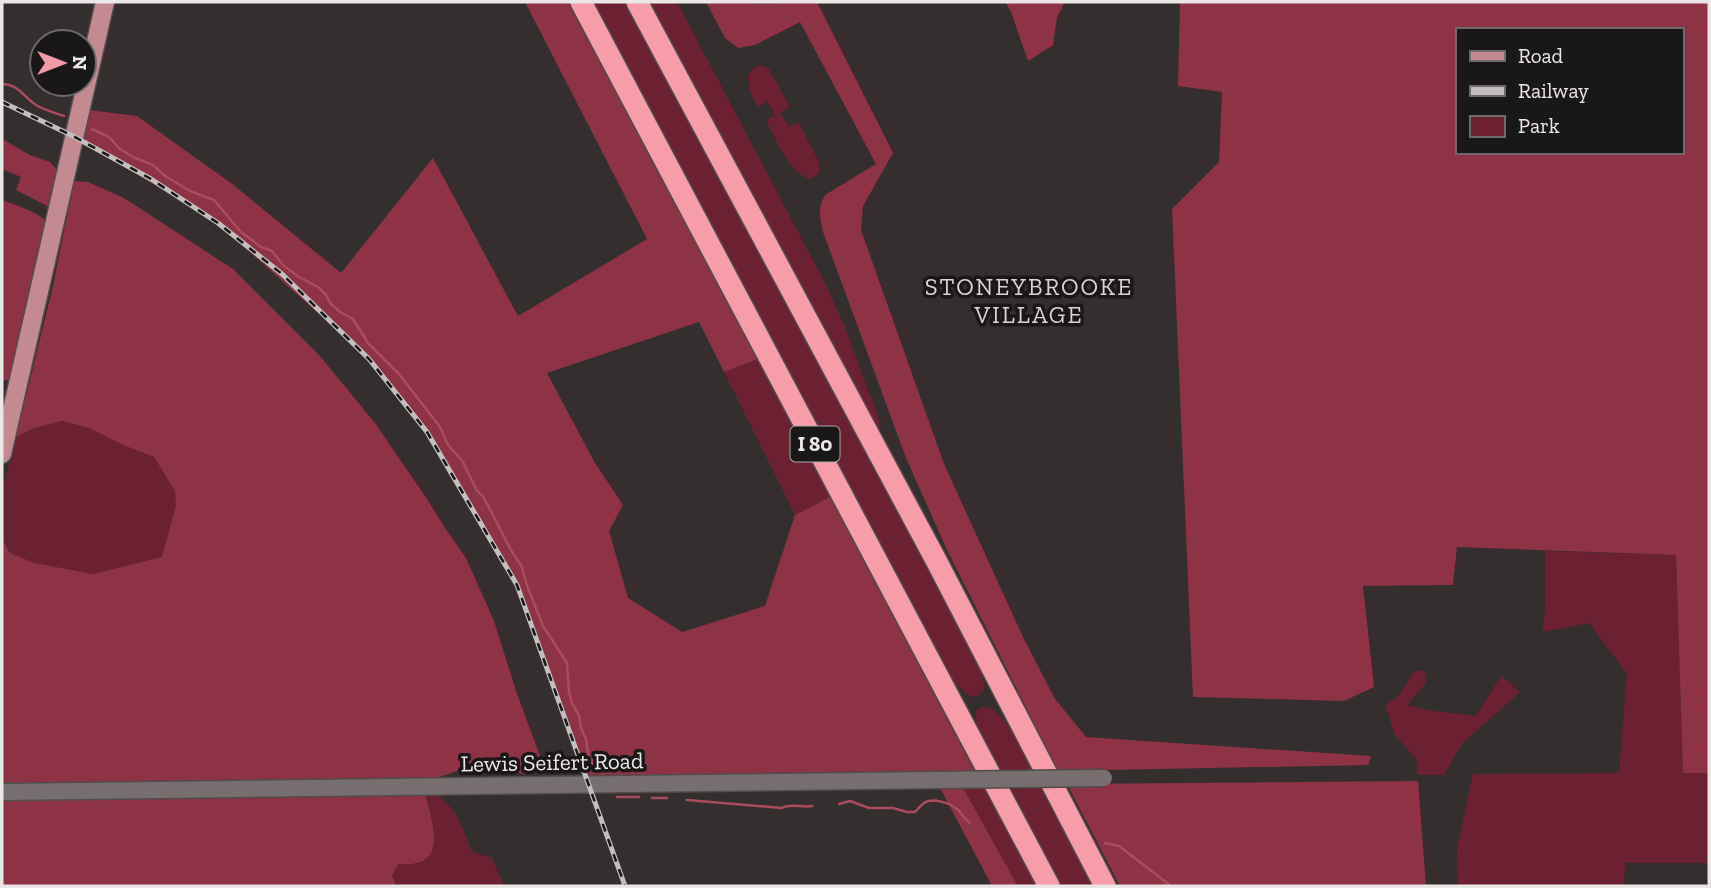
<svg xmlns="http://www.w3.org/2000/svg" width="1711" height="888" font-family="'Zilla Slab',serif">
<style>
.green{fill:#6b2132}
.forest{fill:#8e3245;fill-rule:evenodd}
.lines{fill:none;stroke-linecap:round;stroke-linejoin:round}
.stream{stroke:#ab4c5e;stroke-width:2.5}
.minor-casing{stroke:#524c4d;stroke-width:19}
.major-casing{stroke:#524c4d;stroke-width:21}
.highway-casing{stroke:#524c4d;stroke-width:24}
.minor{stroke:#766e6f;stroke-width:16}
.major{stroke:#c38a92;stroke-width:18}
.highway{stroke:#f79daa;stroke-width:21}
.rail-casing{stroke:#c4bfbf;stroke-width:5}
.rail{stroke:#1a1718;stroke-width:2.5;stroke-dasharray:8;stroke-linecap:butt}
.minor-bridge-casing{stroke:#524c4d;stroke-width:19;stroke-linecap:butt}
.minor-bridge{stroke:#766e6f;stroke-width:16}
.labels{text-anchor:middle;stroke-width:7;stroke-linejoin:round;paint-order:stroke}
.shield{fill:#1a1718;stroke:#aca9a9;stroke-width:2}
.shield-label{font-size:21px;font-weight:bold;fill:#ebe7e7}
.street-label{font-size:23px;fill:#ebe7e7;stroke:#1a1718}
.neighbourhood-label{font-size:24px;letter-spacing:2px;fill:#dbd3d3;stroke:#1a1718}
</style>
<rect width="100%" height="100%" fill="#352e2f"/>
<g class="green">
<polygon points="588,2 632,2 977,659 985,687 982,692 978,696 973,697 966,694 954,682 909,603"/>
<polygon points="650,2 677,2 825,283 845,327 881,425 875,428"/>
<path d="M761,65L769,69L790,107L780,113L789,126L799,123L819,162V173L810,179C788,172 777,140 766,121L775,115L767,101L758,107C750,93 739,70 761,65Z"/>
<polygon points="758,359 830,497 795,515 724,372"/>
<polygon points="62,421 89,428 123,445 154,457 175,491 176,505 162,557 93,574 34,564 10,553 2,539 2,492 16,437 34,428"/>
<polygon points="1545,551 1676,555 1683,772 1709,773 1709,863 1625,863 1624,886 1458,886 1457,849 1473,774 1619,773 1627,674 1589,623 1543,632 1545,609"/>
<polygon points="1414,671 1425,671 1426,683 1407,705 1426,710 1476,716 1501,676 1520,692 1462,744 1444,775 1417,775 1418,761 1395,735 1385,705 1399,696"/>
<path d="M983,707C1005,707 1023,753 1033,771H996L977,732L976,711Z"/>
<polygon points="1003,785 1040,785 1065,824 1098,886 1056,886"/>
<polygon points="962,786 984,786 1036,886 1018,886"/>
<path d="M423,787C441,795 454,808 462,826C466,835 468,844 473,852L492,858L504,886H396L392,876L398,864C407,864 418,865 426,859C444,846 427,804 423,787Z"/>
</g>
<g class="forest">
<polygon points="525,2 568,2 758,359 724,372 699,322 547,373 595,463 623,505 609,531 628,598 682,632 765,606 795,515 830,497 975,772 589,785 517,585 427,432 369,359 218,223 73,136 80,109 137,116 231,183 341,273 433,158 518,316 647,239"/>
<path d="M706,2H755L758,4L817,2L893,153L863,206L861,230L944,464L1024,639L1055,699L1086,737L1371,756L1368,765L1058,771L946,548L906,458L823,232C820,218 817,208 825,195L876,164L800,22L755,45L738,48L725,38Z"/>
<polygon points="1005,2 1065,2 1057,17 1053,45 1028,61 1011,12"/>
<path d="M1180,2H1709V773H1683L1676,555L1457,547L1453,585L1363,586L1374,687L1344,701L1193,697L1172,209L1219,162L1222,92L1178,86ZM1457,30H1681V152H1457Z"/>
<polygon points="4,140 30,155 50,162 57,170 49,207 16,190 21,177 2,169 2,148"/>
<polygon points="74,181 88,182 124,198 233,269 319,355 375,423 427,499 445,528 466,558 494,621 516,691 543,764 540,770 525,774 474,765 437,778 2,785 2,539 10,553 34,563 93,574 162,557 176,505 175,491 154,457 123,445 89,428 62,421 34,428 16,437 53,286"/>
<path d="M2,200C17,206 35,210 47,222L9,380L2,381Z"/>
<polygon points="1418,781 1426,886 1120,886 1067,784"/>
<polygon points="939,786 962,786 1018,886 992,886"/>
<path d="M423,787C427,804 444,846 426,859C418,865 407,864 398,864L392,876L396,886H2V792Z"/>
</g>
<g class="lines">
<g class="stream">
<path d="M2,84C18,84 24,97 36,105C44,110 55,113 64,116"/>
<polyline points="92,129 109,137 120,149 133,157 153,165 165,176 190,191 214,200 241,232 261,247 272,251 284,266 299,277 318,287 326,295 330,303 340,312 353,319 368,343 399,374 440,427 448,445 463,462 477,491 483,496 512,552 521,565 528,588 543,626 567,663 569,692 572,703 579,715 581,728 586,739 588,753 594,765 600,772"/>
<polyline points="617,797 639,797"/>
<polyline points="652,798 667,798"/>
<path d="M687,800L782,808C790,803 803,808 812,806"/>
<path d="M839,804L850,801L869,808H893L907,812H915C918,809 920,806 924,803C932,797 951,803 958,810C963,815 964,819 970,823"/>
<polyline points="1105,843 1119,846 1171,886"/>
</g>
<defs>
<polyline id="minor" points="2,792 935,780"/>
<polyline id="major" points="2,454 105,2"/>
<g id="highway">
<polyline points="581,2 1049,886"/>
<polyline points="637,2 937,562 1105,886"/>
</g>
</defs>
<use href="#minor" class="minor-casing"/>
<use href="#major" class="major-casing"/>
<use href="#highway" class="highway-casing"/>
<use href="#minor" class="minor"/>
<use href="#major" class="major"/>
<use href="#highway" class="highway"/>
<defs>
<polyline id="rail" points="2,102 73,136 151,179 218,223 282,274 369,359 427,432 517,585 625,886"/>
</defs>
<use href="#rail" class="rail-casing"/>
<use href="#rail" class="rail"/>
<defs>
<polyline id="minor-bridge" points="935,780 1104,778"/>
</defs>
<use href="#minor-bridge" class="minor-bridge-casing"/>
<use href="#minor-bridge" class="minor-bridge"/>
</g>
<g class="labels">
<rect class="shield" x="790.5" y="426.5" width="49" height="35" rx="5"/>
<g class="shield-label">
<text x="815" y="451">I 80</text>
</g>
<g class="street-label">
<text transform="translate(552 762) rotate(-1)" y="8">Lewis Seifert Road</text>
</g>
<g class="neighbourhood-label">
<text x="1029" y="295">STONEYBROOKE<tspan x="1029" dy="28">VILLAGE</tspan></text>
</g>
</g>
<rect width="1711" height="888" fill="none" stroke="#ebe7e7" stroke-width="7"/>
<rect x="1456" y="28" width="228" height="126" fill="#1a1718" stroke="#6e6a6b" stroke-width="2"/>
<rect x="1470" y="51" width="35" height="10" fill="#c38a92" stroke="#6e6a6b" stroke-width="2"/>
<text x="1518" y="63" font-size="21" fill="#ebe7e7">Road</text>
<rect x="1470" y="86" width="35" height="10" fill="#c4bfbf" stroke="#6e6a6b" stroke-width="2"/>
<text x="1518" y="98" font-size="21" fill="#ebe7e7">Railway</text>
<rect x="1470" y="116" width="35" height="21" fill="#6b2132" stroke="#6e6a6b" stroke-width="2"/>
<text x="1518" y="133" font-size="21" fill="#ebe7e7">Park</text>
<g transform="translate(63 63) rotate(90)"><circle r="33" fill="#1a1718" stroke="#6e6a6b" stroke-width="2"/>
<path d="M0-5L12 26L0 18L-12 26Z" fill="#f49aa7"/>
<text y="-10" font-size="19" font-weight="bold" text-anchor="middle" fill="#ebe7e7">N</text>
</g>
</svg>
